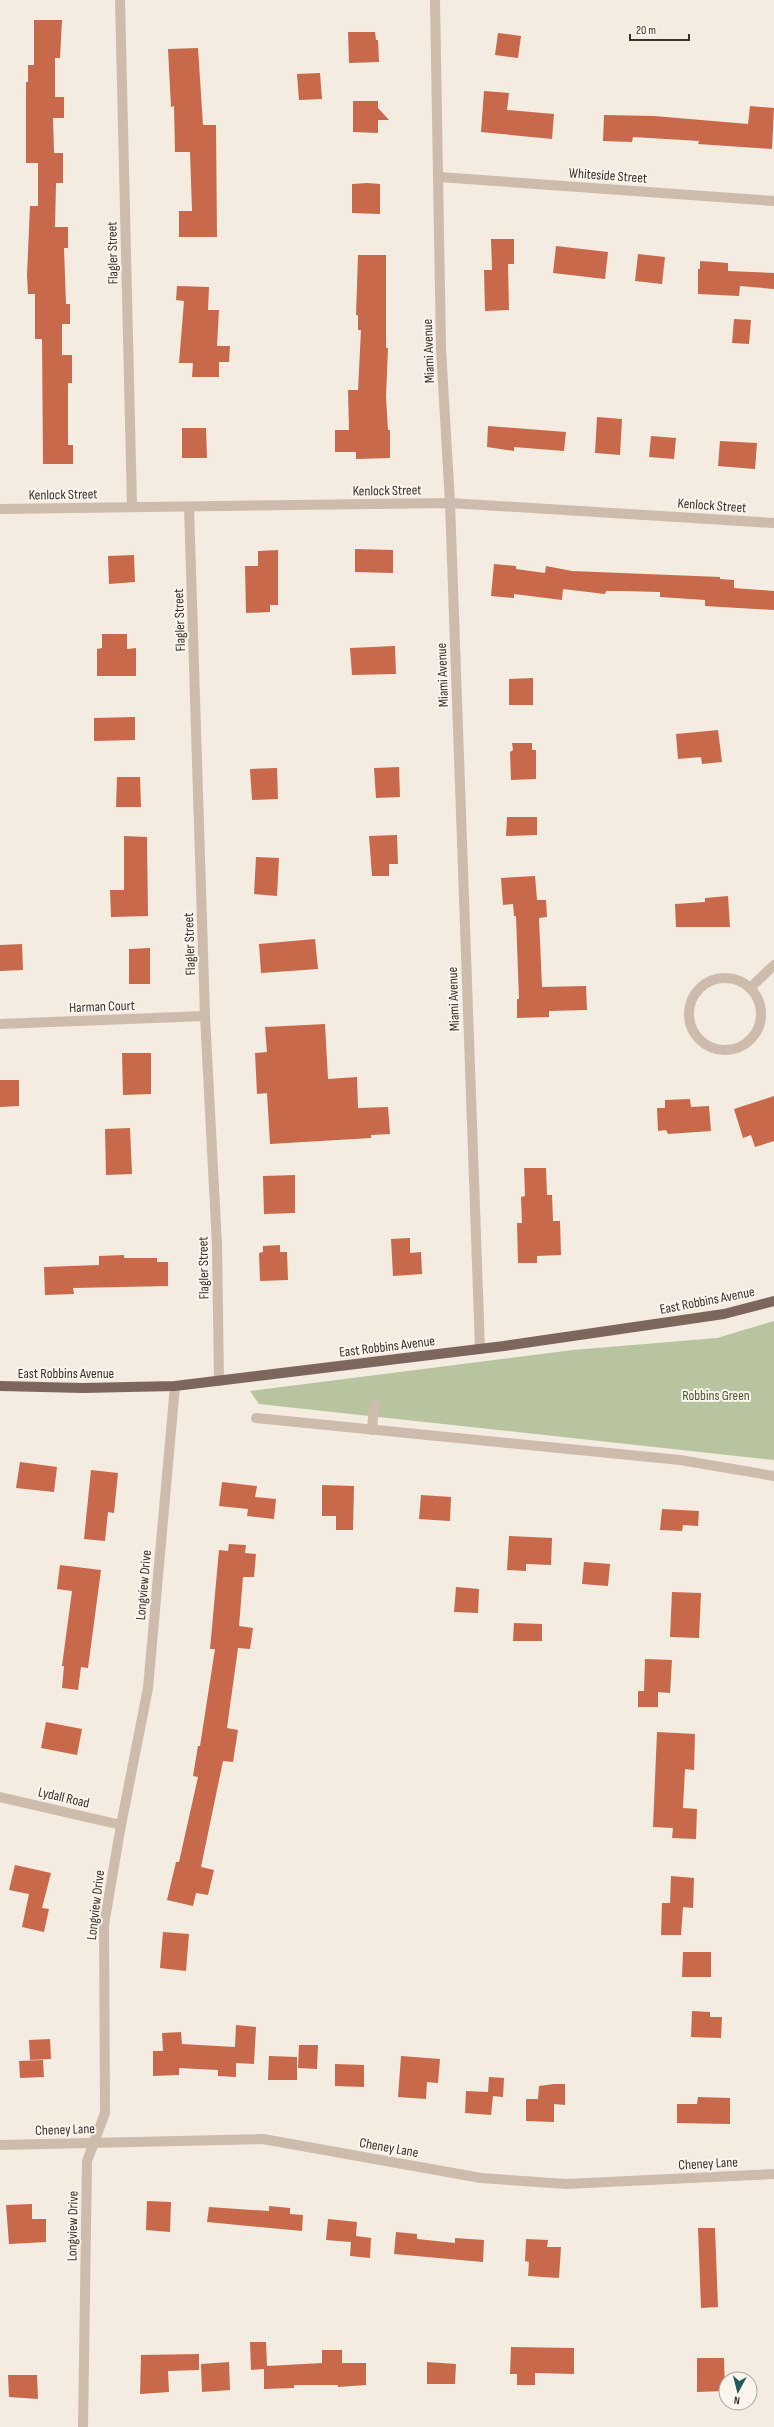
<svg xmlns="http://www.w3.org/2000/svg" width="774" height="2427" font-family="'Sofia Sans Condensed',sans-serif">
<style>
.green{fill:#b8c4a0}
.building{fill:#c8694b}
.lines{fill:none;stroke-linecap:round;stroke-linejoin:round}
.minor{stroke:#cdbbac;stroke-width:10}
.major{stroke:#7d675c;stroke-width:10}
.labels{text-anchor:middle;stroke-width:4;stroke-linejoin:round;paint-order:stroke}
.street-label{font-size:14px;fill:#3b302b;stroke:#fbf5ee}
.park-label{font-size:14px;fill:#4a5a2e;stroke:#fbf5ee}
</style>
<rect width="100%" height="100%" fill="#f4ebe1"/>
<polygon class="green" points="774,1321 774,1460 259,1404 250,1391 573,1350 717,1338"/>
<g class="building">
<polygon points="34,20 62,20 60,58 55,58 55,97 64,97 64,118 53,118 54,153 63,153 63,183 56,183 55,227 68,227 68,248 64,248 66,304 70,304 70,324 62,324 62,355 72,355 72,383 68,383 68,445 73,445 73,464 43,464 42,339 35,339 35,294 28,294 27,275 30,206 38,206 38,163 26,163 26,82 28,82 28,65 34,65"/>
<polygon points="348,32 375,32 376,40 378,40 379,62 349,63"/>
<polygon points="498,33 521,36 518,58 495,55"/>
<polygon points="198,48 203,125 216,125 217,237 179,237 179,211 192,211 190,152 175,152 174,106 171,107 168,49"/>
<polygon points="320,73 322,99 299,100 297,74"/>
<polygon points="484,91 509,93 507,110 554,114 552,139 481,132"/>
<polygon points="353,101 378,101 378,108 389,120 378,120 378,133 353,132"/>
<polygon points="750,106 774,108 772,149 698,144 699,141 633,137 632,142 603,141 604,115 654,116 748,124"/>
<polygon points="367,183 380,184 380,214 352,213 352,184"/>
<polygon points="491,239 514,239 514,264 508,264 509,310 485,311 484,270 492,270"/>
<polygon points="556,246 608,252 605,279 553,273"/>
<polygon points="638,254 665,257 662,284 635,281"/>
<polygon points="358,255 386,255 386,348 388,348 386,397 388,430 390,430 390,458 356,459 356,452 335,452 335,430 349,430 348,390 358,390 361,330 358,330 358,315 356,315"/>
<polygon points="700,261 728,263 728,271 774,273 774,289 740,286 739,296 698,294 698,269 700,269"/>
<polygon points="177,286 209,287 208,310 219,310 217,346 230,346 229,362 219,362 219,377 192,377 193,363 179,363 184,301 176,300"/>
<polygon points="734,319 751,320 749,344 732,343"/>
<polygon points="597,417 622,419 620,455 595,453"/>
<polygon points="488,426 566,432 564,451 514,447 514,451 487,447"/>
<polygon points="182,428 206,428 207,458 182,458"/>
<polygon points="651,436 676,438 674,459 649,457"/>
<polygon points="720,441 757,443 755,469 718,466"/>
<polygon points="355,549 393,550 393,573 355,572"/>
<polygon points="278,550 278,605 270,605 270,612 246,613 245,566 258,566 258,551"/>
<polygon points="134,555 135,582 109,584 108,556"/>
<polygon points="494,564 516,566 516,569 545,573 546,566 572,571 720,577 720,579 734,580 734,588 774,591 774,610 705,606 705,600 660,597 660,592 622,591 606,591 605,594 563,589 562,600 514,594 514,598 491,596"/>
<polygon points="102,634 127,634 127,649 136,648 136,676 97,676 97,649 102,648"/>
<polygon points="395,646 396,674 352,675 350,648"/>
<polygon points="533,678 533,705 509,705 509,679"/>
<polygon points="135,717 135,740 94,741 94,718"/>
<polygon points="718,730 722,762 702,764 701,757 678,759 676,734"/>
<polygon points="512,743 532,743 532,750 536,750 536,779 511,780 510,752 513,750"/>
<polygon points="399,767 400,797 376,798 374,768"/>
<polygon points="277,768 278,799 252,800 250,769"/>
<polygon points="117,777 140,777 141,807 116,807"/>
<polygon points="507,817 537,817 537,835 506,836"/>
<polygon points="397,835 398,864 389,864 389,876 372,876 369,836"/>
<polygon points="124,836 147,837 148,916 111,917 110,890 124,890"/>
<polygon points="256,857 279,858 277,896 254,894"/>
<polygon points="535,876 537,900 546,900 547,917 539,918 542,987 586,986 587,1010 549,1011 549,1017 517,1018 517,999 519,999 516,916 514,916 513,904 503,905 501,878"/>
<polygon points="728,896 730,927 676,927 675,904 705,902 705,898"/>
<polygon points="315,939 318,969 261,973 259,944"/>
<polygon points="22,944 23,970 0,971 0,945"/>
<polygon points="150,948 150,984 129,984 129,949"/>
<polygon points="325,1024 328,1079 357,1077 358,1108 388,1107 390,1134 371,1135 371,1138 270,1144 267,1093 257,1094 255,1053 267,1052 265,1027"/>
<polygon points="122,1053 151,1053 151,1094 123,1095"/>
<polygon points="0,1080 19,1080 19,1106 0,1107"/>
<polygon points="774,1096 774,1141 755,1147 751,1135 743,1138 734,1109"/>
<polygon points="690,1099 691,1107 709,1106 711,1131 668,1134 666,1130 658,1131 657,1108 665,1108 665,1100"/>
<polygon points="130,1128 132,1174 106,1175 105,1129"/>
<polygon points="524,1168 546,1168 547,1195 552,1195 553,1221 560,1221 561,1255 537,1256 537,1263 518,1263 517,1223 522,1223 521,1197 525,1196"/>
<polygon points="295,1175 295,1213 264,1214 263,1176"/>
<polygon points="410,1238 410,1253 421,1252 422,1274 393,1276 391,1239"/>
<polygon points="280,1245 280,1252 287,1252 288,1280 260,1281 259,1253 263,1252 263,1246"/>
<polygon points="124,1255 124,1258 157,1258 157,1262 168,1262 168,1286 73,1288 74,1294 45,1295 44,1267 99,1265 99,1256"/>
<polygon points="20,1462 57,1467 54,1492 16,1488"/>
<polygon points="91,1470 118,1473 114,1513 108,1512 105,1541 84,1539"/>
<polygon points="222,1482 257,1486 255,1497 276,1499 274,1519 247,1516 248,1509 219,1506"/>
<polygon points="322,1485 354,1486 353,1530 336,1530 336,1516 322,1516"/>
<polygon points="421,1495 451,1497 450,1521 419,1519"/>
<polygon points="662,1509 699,1511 698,1526 683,1525 682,1531 660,1530"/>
<polygon points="509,1536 552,1538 551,1565 526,1564 526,1571 507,1570"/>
<polygon points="229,1544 246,1545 245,1553 256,1554 254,1577 243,1577 239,1626 253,1628 250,1649 238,1648 227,1728 238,1730 233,1762 223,1761 201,1867 214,1870 208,1895 196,1893 193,1906 167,1900 176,1862 179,1862 198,1777 193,1776 198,1746 200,1746 215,1649 210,1649 219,1550 228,1551"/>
<polygon points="584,1562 610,1564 608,1586 582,1584"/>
<polygon points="60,1565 101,1570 88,1668 81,1667 78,1690 62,1688 64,1666 62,1666 72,1591 57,1589"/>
<polygon points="456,1587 479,1589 478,1613 454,1612"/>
<polygon points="672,1592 701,1593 699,1638 670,1637"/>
<polygon points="514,1623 542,1624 542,1641 513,1641"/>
<polygon points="645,1659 672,1660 670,1693 658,1692 658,1707 638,1707 638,1691 644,1691"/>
<polygon points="46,1722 82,1729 77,1755 41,1748"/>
<polygon points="657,1732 695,1734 694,1770 685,1769 683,1808 697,1809 696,1839 672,1838 673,1828 653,1827"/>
<polygon points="15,1865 51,1873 42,1908 49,1909 44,1932 22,1927 29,1894 9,1890"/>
<polygon points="671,1876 694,1878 693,1908 683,1907 681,1935 661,1935 662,1903 670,1903"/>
<polygon points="163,1932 189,1934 186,1971 160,1968"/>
<polygon points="683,1952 711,1952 711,1977 682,1977"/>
<polygon points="692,2011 710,2012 710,2017 722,2017 721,2038 691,2037"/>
<polygon points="236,2025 256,2027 254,2064 236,2063 236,2077 218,2076 218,2070 179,2068 179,2075 153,2076 153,2051 163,2051 162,2033 181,2032 182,2044 235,2047"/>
<polygon points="50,2039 51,2059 30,2060 29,2040"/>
<polygon points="299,2045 318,2045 317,2069 298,2068"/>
<polygon points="269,2056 297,2057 297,2080 268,2080"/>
<polygon points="401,2056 440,2059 438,2083 427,2082 426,2099 398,2097"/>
<polygon points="43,2060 44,2077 20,2078 19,2061"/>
<polygon points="335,2064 364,2065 364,2087 335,2086"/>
<polygon points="489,2077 504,2078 503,2097 493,2096 491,2115 465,2113 466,2091 488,2092"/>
<polygon points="554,2084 565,2084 565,2105 554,2104 554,2122 526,2121 526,2099 538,2099 539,2086"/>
<polygon points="698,2097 730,2098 730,2124 677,2123 677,2104 697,2104"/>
<polygon points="147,2201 171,2202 170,2232 146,2230"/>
<polygon points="32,2204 32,2219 46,2219 46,2242 9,2244 6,2205"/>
<polygon points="269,2206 290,2208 290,2214 303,2215 302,2231 207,2222 209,2207 269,2211"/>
<polygon points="328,2219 357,2222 356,2236 371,2238 370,2258 350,2256 351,2242 326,2240"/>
<polygon points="698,2228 715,2228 718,2307 701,2308"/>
<polygon points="396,2232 417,2234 417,2239 455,2243 455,2238 484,2240 483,2262 394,2254"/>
<polygon points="526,2239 548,2240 547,2247 561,2247 559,2278 528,2276 529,2262 525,2261"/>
<polygon points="250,2342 266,2342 267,2366 322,2363 322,2350 342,2350 342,2363 366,2363 366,2385 338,2387 338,2385 294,2385 294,2388 264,2389 264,2369 251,2370"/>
<polygon points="511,2347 574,2348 574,2374 535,2373 535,2385 517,2385 517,2374 510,2374"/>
<polygon points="199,2354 199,2370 168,2371 169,2392 140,2394 141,2355"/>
<polygon points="697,2358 724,2358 725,2391 697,2392"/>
<polygon points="229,2362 230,2390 202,2392 201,2364"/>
<polygon points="427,2362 456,2364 455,2384 427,2384"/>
<polygon points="8,2375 37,2375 38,2399 9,2397"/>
</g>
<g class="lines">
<g class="minor">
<polyline points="120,0 132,506"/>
<polyline points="435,0 441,349 450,503 480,1349"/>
<polyline points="439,177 774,201"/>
<polyline points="189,507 205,1016 217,1245 219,1381"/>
<polyline points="0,509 450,503 774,523"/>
<circle cx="725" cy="1014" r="36"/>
<polyline points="750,988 774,965"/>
<polyline points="0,1024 205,1016"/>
<polyline points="256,1418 680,1460 774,1476"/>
<polyline points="372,1430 374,1405"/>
<polyline points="0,1797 121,1825"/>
<polyline points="0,2145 263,2139 481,2178 566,2184 774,2174"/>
<polyline points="83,2427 87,2161 105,2113 104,1925 121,1825 148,1688 175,1386"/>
</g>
<polyline class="major" points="0,1386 83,1388 175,1386 504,1346 724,1314 774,1301"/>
</g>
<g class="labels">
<g class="street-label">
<text transform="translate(608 175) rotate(4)" y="5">Whiteside Street</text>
<text transform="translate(112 253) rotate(-91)" y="5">Flagler Street</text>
<text transform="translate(428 351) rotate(-92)" y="5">Miami Avenue</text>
<text transform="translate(387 490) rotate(-1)" y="5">Kenlock Street</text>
<text transform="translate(63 494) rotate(-1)" y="5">Kenlock Street</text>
<text transform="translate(712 505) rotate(4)" y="5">Kenlock Street</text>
<text transform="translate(179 620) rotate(-92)" y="5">Flagler Street</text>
<text transform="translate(442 675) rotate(-92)" y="5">Miami Avenue</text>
<text transform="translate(189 944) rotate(-92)" y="5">Flagler Street</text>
<text transform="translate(453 999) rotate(-92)" y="5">Miami Avenue</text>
<text transform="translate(102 1006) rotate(-2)" y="5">Harman Court</text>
<text transform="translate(203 1268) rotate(-91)" y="5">Flagler Street</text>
<text transform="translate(707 1300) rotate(-11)" y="5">East Robbins Avenue</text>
<text transform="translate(387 1346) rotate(-7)" y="5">East Robbins Avenue</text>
<text x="66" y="1378">East Robbins Avenue</text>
<text transform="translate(143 1585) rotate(-85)" y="5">Longview Drive</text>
<text transform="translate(64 1797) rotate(13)" y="5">Lydall Road</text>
<text transform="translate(95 1905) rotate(-83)" y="5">Longview Drive</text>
<text transform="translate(65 2129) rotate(-2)" y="5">Cheney Lane</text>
<text transform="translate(389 2147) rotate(10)" y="5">Cheney Lane</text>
<text transform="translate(708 2163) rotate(-3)" y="5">Cheney Lane</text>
<text transform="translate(72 2226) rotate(-89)" y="5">Longview Drive</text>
</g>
<g class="park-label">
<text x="716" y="1400">Robbins Green</text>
</g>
</g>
<g transform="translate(738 2391) rotate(187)"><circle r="19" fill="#fbf5ee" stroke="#aea6a0"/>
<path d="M0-3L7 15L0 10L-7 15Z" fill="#1f5a5e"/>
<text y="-6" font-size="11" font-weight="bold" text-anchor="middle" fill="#3b302b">N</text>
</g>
<path d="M630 34v6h59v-6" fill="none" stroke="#3b302b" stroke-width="2"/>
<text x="636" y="34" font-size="12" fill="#3b302b" stroke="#fbf5ee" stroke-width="3" paint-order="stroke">20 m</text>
</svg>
